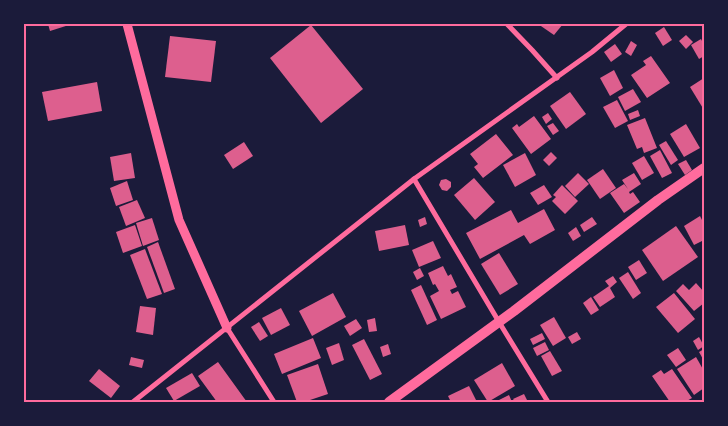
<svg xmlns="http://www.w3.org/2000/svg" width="728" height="426" font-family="'PT Sans',sans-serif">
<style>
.building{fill:#dd5f8e}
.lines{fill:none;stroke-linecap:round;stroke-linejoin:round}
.minor{stroke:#ff6b9d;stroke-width:5}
.primary{stroke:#ff6b9d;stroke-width:9}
.trunk{stroke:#ff6b9d;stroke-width:10}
.neatline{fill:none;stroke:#ff6b9d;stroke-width:2}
</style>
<rect width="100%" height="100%" fill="#1b1b3a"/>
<g class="building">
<polygon points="48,24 68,24 69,25 50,31"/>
<polygon points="538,24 563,24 554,35"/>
<polygon points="311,25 363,89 321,123 270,58"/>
<polygon points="664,27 672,40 663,46 655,33"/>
<polygon points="686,35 693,42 686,49 679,41"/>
<polygon points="170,36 216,41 211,82 165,77"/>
<polygon points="701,39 704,45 704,56 699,59 691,45"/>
<polygon points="631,41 637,45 631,56 625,52"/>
<polygon points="615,44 622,54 611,62 604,52"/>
<polygon points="651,56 670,83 647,98 631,75 646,65 643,61"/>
<polygon points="614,70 623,88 610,96 600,78"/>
<polygon points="704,78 704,110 690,87"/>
<polygon points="97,82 102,111 48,121 42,92"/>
<polygon points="633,89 641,102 625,111 618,97"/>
<polygon points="570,92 586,114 566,129 550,106"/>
<polygon points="617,100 628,121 615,128 603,107"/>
<polygon points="638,110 640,116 630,120 628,114"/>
<polygon points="548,113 552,119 546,124 542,117"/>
<polygon points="534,116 551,139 531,154 512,128 517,124 519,127"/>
<polygon points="645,118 657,148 644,153 642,147 637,149 627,125"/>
<polygon points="553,123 559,131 553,135 547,126"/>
<polygon points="686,124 700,148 684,157 670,134"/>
<polygon points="496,134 513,155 483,178 474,167 478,164 470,154"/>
<polygon points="666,141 678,160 671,165 659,145"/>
<polygon points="244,142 253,156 233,169 224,155"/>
<polygon points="660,150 672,173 662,178 650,156"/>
<polygon points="551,152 557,158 549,166 543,160"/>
<polygon points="131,153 135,178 114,181 110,157"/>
<polygon points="525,153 536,175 515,187 503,165"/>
<polygon points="644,156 654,173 642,180 632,163"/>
<polygon points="686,160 692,170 685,175 678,164"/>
<polygon points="603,169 616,188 600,199 587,180"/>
<polygon points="578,173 589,184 575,197 565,186"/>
<polygon points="634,173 641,184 629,192 630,194 633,192 640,202 624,213 610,193 624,184 628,189 622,180"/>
<polygon points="474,178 495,202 475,220 454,195"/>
<polygon points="446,179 451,182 451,187 447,191 442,190 439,185 441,180"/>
<polygon points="127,181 133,200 116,206 110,188"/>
<polygon points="544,185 552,197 538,205 530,193"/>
<polygon points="562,185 578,201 565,214 552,201 556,197 553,195"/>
<polygon points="137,200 145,218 126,226 119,207"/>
<polygon points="544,209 555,230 530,244 524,235 480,259 466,233 511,210 518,223"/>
<polygon points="700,216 704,224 704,240 694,245 684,226"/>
<polygon points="425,217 427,224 420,227 418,220"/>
<polygon points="592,217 597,224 584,232 580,225"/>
<polygon points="152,218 159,240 143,246 136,223"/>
<polygon points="135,225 142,246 123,253 116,232"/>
<polygon points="405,225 409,245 379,251 375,231"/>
<polygon points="676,226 698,257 663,281 642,250"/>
<polygon points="576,227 581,236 573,241 568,233"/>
<polygon points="433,241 441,258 419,267 412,250"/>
<polygon points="158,242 175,289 164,293 147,247"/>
<polygon points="145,249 162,294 147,299 130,255"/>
<polygon points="499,253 518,284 500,295 481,264"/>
<polygon points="639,260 647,273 636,280 628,267"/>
<polygon points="443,266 448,276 451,274 457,287 450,290 452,294 458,291 466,307 441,319 430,296 439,291 435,284 433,285 428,273"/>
<polygon points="420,268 424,276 417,280 413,272"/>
<polygon points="628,272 641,293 633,299 619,278"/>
<polygon points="613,276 617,282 610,288 615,297 600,307 593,297 609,286 605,281"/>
<polygon points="696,283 704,292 704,303 694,311 676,291 683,284 689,290"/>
<polygon points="421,285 437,320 427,325 411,290"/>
<polygon points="333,293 346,317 312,336 299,311"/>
<polygon points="674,293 695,319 678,333 656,307"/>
<polygon points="591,297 599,310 591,315 583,303"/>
<polygon points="140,306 156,308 153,335 136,332"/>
<polygon points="281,308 290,325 271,335 262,318"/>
<polygon points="554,317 566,338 553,346 540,325"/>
<polygon points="375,318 377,331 369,332 367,320"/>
<polygon points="356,319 362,328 350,336 344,326"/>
<polygon points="259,322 268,336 260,341 251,327"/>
<polygon points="577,332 581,339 572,344 568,337"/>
<polygon points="542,333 545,339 533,345 530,339"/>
<polygon points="699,337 704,346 698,350 693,341"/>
<polygon points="313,338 321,358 282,374 274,354"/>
<polygon points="364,339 382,374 370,380 352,345"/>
<polygon points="545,342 549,350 537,356 533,348"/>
<polygon points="339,343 344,360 332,365 326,348"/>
<polygon points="388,344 391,354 383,357 380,347"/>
<polygon points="678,348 686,360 676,367 667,355"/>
<polygon points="704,349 704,361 699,352"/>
<polygon points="550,351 562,371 552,376 541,356"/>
<polygon points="131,357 144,360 142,368 129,365"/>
<polygon points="696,357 704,371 704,388 694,395 677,369"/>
<polygon points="218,362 244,398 247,402 217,402 198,376"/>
<polygon points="502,363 515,386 488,402 474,380"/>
<polygon points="318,364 328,394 304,402 297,402 287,375"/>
<polygon points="99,369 120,386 111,398 89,381"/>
<polygon points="672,369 692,398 685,402 670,402 652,376 661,370 664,374"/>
<polygon points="192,373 200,386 174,401 166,388"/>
<polygon points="469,386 477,402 451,402 448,396"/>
<polygon points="524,394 528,402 515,402 513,399"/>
<polygon points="509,395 512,402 495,402"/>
</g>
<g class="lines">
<g class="minor">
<polyline points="507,24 532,50 557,78"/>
<polyline points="414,179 499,322 548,402"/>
<polyline points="227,328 274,402"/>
<polyline points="133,402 414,179 592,52 626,24"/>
</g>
<polyline class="primary" points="127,24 179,220 227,328"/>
<polyline class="trunk" points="389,402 514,311 658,200 704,168"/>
</g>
<rect width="728" height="426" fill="none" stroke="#1b1b3a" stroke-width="50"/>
<rect x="25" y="25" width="678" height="376" class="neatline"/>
</svg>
